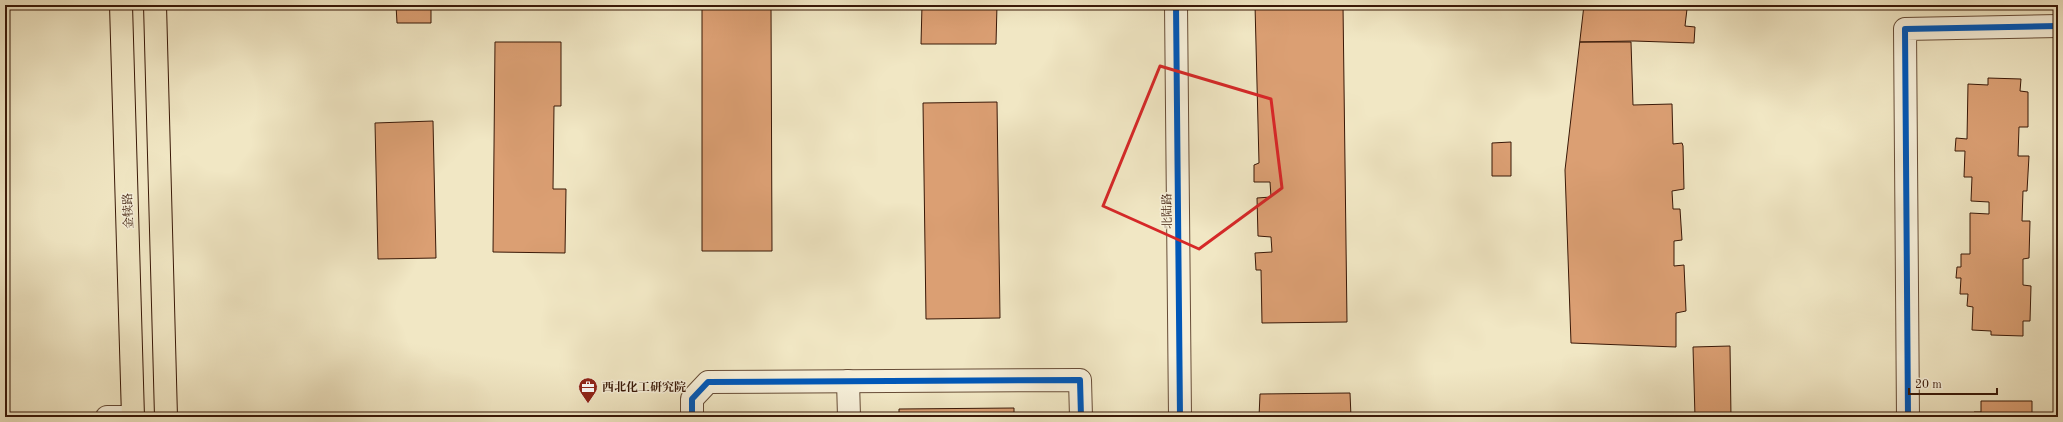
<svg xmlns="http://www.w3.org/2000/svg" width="2063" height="422" font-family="'Old Standard TT','Noto Serif SC',serif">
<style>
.building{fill:#db9f73;stroke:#391807}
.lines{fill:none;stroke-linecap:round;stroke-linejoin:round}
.minor-casing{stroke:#674c36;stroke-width:24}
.major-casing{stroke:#391807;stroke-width:24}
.minor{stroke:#f6efd9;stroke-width:22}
.major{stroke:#f1e7c4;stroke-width:22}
.cycleway-casing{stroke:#f6efd9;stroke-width:8}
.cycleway{stroke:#0057b8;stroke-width:6}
.marked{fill:none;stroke:#d62828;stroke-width:3;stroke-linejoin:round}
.labels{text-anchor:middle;stroke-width:3;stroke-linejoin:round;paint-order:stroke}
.street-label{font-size:12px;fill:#391807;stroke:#f6efd9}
.poi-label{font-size:12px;font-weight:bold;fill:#391807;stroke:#f6efd9;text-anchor:start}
</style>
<rect width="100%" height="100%" fill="#f1e7c4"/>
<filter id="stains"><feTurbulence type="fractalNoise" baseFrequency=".005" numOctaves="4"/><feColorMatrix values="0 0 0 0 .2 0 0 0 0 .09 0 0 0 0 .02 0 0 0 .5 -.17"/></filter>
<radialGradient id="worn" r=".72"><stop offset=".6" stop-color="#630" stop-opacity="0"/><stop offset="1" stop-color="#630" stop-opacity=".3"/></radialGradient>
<g class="building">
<polygon points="396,5 431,5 431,23 397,23"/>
<polygon points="702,5 771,5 772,251 702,251"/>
<polygon points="922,5 997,5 996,44 921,44"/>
<polygon points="1255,5 1343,5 1347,322 1262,323 1261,270 1256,270 1255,253 1272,252 1271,237 1258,236 1257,198 1271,197 1270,182 1254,182 1254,165 1259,163"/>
<polygon points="1484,5 1518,5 1518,6"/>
<polygon points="1584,5 1696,5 1696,9 1687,9 1685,26 1695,27 1694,43 1634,41 1580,42 1631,42 1633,105 1672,104 1673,144 1682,143 1683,146 1684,189 1672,191 1673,209 1680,209 1682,240 1674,241 1674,266 1684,265 1686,311 1676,313 1676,347 1571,343 1565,170"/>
<polygon points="495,42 561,42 561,106 554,106 553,189 566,189 565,253 493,252"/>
<polygon points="1988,78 2021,79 2020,91 2028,92 2028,127 2019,127 2018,156 2029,156 2027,191 2023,191 2022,221 2030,221 2029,258 2023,259 2023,285 2031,286 2030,321 2023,321 2023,336 1991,335 1991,331 1972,330 1973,307 1967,306 1968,294 1960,294 1961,278 1956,278 1957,267 1961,267 1961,254 1970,254 1970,213 1989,214 1989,202 1971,201 1972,177 1964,177 1965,151 1955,151 1956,138 1967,139 1968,84 1988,85"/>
<polygon points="997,102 1000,318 926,319 923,103"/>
<polygon points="433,121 436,258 378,259 375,123"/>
<polygon points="1511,142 1511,176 1492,176 1492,143"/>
<polygon points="1730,346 1731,417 1695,417 1693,347"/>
<polygon points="1350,393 1351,417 1259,417 1260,394"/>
<polygon points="1981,401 2032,401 2032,417 1974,417 1974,412 1981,412"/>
<polygon points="1014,408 1014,417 899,417 899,409"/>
<polygon points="783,414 783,417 723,417 723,415"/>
</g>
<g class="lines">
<defs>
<g id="minor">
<polyline points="1176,5 1180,417"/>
<polyline points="848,381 849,417"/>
<polyline points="107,417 133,417"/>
<polyline points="692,417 692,399 708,382 1080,380 1081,417"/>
<polyline points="1908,417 1905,29 2058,26"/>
</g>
<g id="major">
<polyline points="121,5 133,417"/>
<polyline points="155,5 166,417"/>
</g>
</defs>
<use href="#minor" class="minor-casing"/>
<use href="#major" class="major-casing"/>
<use href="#minor" class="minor"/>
<use href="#major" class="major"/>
<defs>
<g id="cycleway">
<polyline points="1176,5 1180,417"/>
<polyline points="692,417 692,399 708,382 1080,380 1081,417"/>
<polyline points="1908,417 1905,29 2058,26"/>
</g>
</defs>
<use href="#cycleway" class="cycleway-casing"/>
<use href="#cycleway" class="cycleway"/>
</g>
<path class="marked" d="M1160,66L1271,99L1282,188L1199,249L1103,206Z"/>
<defs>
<symbol id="office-pin" viewBox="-11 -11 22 30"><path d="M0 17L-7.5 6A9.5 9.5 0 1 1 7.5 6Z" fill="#8f2418" stroke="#f6efd9"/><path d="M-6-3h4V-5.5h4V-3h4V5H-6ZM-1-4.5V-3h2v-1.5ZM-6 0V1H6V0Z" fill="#fff"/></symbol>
</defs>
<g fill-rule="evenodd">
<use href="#office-pin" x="577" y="376" width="22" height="30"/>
</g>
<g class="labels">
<g class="street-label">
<text transform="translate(128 211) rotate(-92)" y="4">金犊路</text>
<text transform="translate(1167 211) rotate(-91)" y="4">北陆路</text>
</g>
<g class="poi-label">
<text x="602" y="391">西北化工研究院</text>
</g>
</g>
<rect width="2063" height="422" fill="none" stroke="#f1e7c4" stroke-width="20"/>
<rect x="6" y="6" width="2051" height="410" fill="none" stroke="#391807" stroke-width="2"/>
<rect x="10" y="10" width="2043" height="402" fill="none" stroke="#391807"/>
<path d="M1909 388v6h88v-6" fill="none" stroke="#391807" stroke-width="2"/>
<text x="1915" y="388" font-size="12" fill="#391807" stroke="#f6efd9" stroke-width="3" paint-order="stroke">20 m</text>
<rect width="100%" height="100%" filter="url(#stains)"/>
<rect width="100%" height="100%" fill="url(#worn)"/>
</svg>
